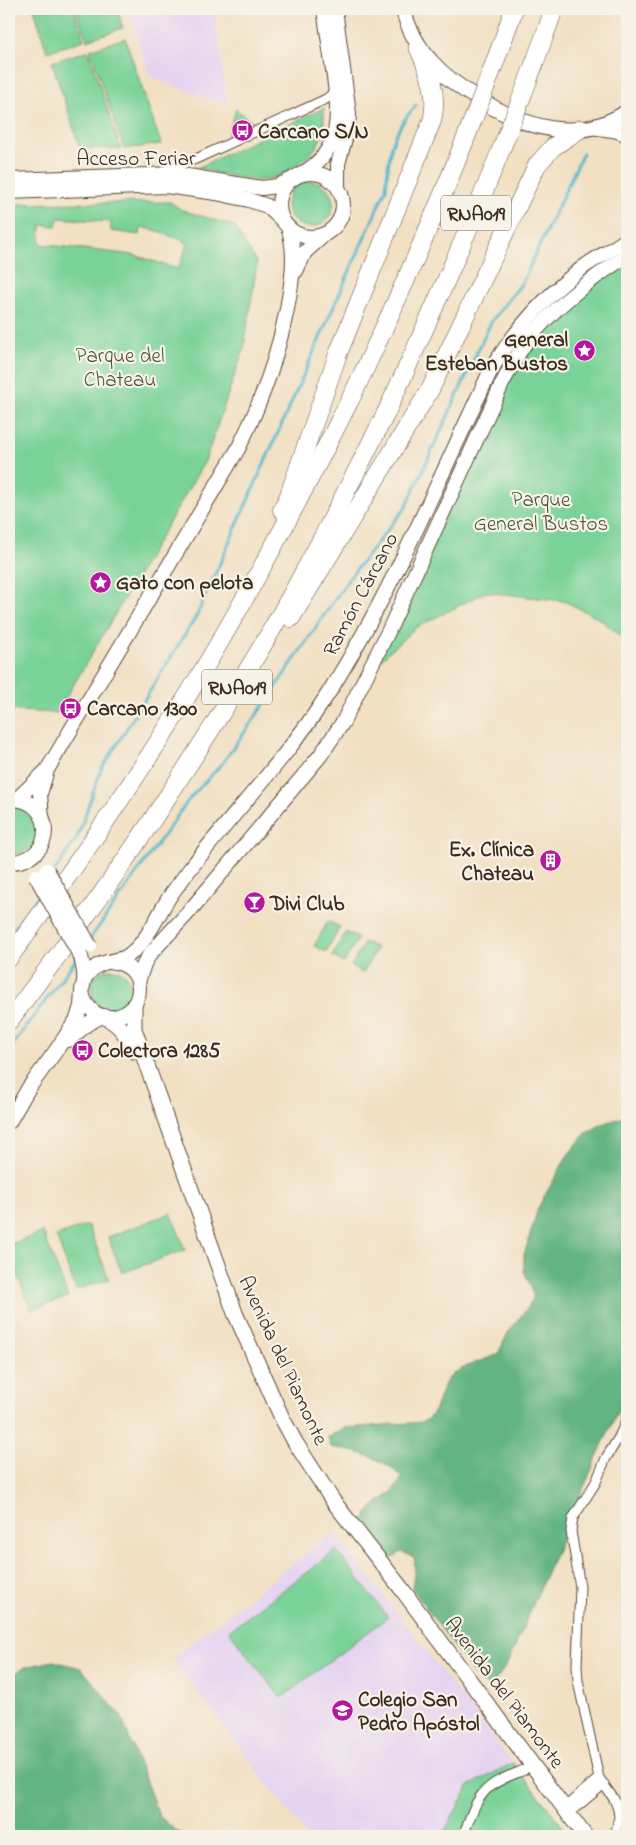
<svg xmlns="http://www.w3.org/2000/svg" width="636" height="1845" font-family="'Indie Flower',sans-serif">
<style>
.built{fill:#e5d3f1}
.green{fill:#79d298;stroke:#5a7e5b;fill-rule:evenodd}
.forest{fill:#62b480;stroke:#4e6f4f}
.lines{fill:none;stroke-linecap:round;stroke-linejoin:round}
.stream{stroke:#4fb7cd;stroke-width:3}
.street-casing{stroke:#564537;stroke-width:11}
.secondary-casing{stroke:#564537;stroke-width:16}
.primary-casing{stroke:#564537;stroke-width:17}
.highway-casing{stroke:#564537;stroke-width:19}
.street{stroke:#fff;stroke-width:9}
.secondary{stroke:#fff;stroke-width:14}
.primary{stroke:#fff;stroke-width:15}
.highway{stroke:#fff;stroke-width:18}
.secondary-bridge-casing{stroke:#564537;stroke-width:16;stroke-linecap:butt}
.highway-bridge-casing{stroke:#564537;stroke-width:19;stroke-linecap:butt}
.secondary-bridge{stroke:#fff;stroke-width:14}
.highway-bridge{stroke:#fff;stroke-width:18}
.labels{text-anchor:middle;stroke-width:4.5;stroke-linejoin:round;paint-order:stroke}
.shield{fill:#f7f3e8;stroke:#73665b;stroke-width:1}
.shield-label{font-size:20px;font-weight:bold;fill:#3b2a1e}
.poi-label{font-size:21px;font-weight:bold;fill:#3b2a1e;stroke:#f7f3e8;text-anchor:start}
.street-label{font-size:21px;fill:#3b2a1e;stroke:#f7f3e8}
.park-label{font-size:21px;fill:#4a543c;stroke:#f7f3e8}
</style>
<rect width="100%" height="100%" fill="#f7f3e8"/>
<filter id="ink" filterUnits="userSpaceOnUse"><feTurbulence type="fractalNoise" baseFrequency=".02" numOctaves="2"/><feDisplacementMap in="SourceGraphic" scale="10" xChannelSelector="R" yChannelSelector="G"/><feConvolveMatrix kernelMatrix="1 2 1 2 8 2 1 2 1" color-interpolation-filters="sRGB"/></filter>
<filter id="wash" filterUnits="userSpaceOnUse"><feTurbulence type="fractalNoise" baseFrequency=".0096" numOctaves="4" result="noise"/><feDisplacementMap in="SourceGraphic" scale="20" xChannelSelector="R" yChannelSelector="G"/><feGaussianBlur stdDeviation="1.12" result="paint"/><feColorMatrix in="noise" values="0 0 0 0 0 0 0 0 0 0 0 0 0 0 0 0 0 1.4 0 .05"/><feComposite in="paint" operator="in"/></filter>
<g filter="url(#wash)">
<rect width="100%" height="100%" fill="#f2e0c3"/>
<g class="built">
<polygon points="128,9 215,9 227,105 150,77"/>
<polygon points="334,1532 513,1763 470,1786 442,1836 307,1836 172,1658"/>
</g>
<g class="green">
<polygon points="34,9 74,9 84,40 47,52"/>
<polygon points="76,9 117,9 123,28 87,40"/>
<polygon points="125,38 161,144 124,149 90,50"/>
<polygon points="87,51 88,51 121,149 80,148 52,62"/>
<path d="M324,108C325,142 317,152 289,170C280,176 268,181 257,180C237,178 216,172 197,168Z"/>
<polygon points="236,109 248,119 259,123 227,137"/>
<circle cx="310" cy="204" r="23"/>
<path d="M170,202L182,210L234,226L257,263L244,348L205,461L57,713L18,711L9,708V204ZM58,218L111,222V231L140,235L141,227L158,231L188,243L178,269L134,255L40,244L41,225L56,226Z"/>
<polygon points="627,262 627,641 600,619 564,601 486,592 415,628 378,662 492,414 524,353 564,308"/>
<path d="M9,806C46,805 50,854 9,855Z"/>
<polygon points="328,921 340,927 326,952 314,946"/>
<polygon points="346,932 358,938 344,963 332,956"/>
<polygon points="365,942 377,948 363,973 351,966"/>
<circle cx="111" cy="989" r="20"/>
<polygon points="171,1213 185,1250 122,1273 108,1237"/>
<polygon points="88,1225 109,1279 76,1290 56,1236"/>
<polygon points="43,1232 68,1297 31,1310 9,1252 9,1245"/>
<polygon points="336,1550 388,1617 281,1698 229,1631"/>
<polygon points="513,1763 570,1836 442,1836 469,1786"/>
</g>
<g class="forest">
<path d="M627,1116V1392L604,1441L513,1651L506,1666L490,1688L476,1677L412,1588L415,1568L414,1557L402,1552L390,1559C365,1542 351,1527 377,1503C381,1500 386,1498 390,1494C394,1489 398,1483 402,1478C383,1457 358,1452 331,1447L328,1437L344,1428L423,1422C441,1412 437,1389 451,1376C463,1365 483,1361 498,1354L508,1333L529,1306L533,1298V1292L524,1271V1255L538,1208L567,1156L585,1134L602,1124Z"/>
<polygon points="53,1661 81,1668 121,1716 159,1816 182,1836 9,1836 9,1678 25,1667"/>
</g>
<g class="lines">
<g class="stream">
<path d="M54,872L77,838L101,770L197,615L386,189C389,150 390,135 416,105"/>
<polyline points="9,936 41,892"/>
<polyline points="90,939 190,798 221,765 254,719 350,577 406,507 491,322 522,283 583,153"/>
<polyline points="9,1050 77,958"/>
</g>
</g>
</g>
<g filter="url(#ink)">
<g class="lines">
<defs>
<g id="street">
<polyline points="164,171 198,158 313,105 326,99 336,91"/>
<polyline points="564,1808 599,1778"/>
<polyline points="568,1814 604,1784"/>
<path d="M463,1836C469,1821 474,1802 486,1790C496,1780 512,1775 524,1770"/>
<polyline points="615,1836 619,1817 618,1809 614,1799 599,1778 578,1681 577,1665 580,1587 571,1531 573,1518 596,1482 606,1458 619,1437 627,1419"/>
</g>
<g id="secondary">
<polyline points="335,9 349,113 348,128 338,164 338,187"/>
<path d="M303,173C344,149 339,111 333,70C330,50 327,29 324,9"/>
<circle cx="311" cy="205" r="32"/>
<polyline points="9,180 176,174 262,188 277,186 290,180"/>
<polyline points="9,192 166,186 216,193 249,200 267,206 284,222"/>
<polyline points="296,271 305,252 325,234"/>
<path d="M9,799C57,797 57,863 9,862"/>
<polyline points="17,799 45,772"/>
<path d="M42,817L40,794L47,770L238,449C261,404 277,359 287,309C292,282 297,253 288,227"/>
<path d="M81,957C83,965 85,972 84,980C84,984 82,987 82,991C84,1009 101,1021 118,1016C127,1014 134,1008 137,999C149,966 103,945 84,980"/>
<path d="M111,961C116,960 122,959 126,957C148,943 158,913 172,893C178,885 184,877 190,869C233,813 283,762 322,703C390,598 437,482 491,370C516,328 546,295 585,266C599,256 614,249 627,239"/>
<path d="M138,982L144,964L150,954L187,914L320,756L343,722L389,630L502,384C510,369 517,354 527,341C555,306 590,279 627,256"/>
<polyline points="69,1040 87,1024 102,1016"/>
<polyline points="9,1122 28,1089 55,1052 77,1019 81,1006 82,992"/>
</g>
<g id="primary">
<path d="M403,9C414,52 443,78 480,100C527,128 576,145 627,112"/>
<polyline points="595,127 616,130 627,134"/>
<polyline points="134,1005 134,1029 235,1313 282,1418 295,1442 333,1501 401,1588 585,1836"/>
<path d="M105,1017C121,1025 127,1036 134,1051"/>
</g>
<g id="highway">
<path d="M282,510L289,495L338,354L432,121C439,94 429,71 418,47"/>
<polyline points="291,618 431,388 537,165 553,147 580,129"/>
<path d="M9,958C68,877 125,795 178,711C242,609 298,503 352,396"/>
<path d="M9,1021C101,900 186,774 264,643C308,568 347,490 386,413"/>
</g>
</defs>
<use href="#street" class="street-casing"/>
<use href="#secondary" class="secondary-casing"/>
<use href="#primary" class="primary-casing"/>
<use href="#highway" class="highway-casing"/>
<use href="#street" class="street"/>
<use href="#secondary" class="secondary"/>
<use href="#primary" class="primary"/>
<use href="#highway" class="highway"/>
<defs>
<g id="secondary-bridge">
<polyline points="47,870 90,946"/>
<polyline points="36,876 81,957"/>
</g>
<g id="highway-bridge">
<path d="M352,396C413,269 468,141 514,9"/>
<path d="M386,413C448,280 506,147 554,9"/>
</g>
</defs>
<use href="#secondary-bridge" class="secondary-bridge-casing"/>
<use href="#highway-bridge" class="highway-bridge-casing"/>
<use href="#secondary-bridge" class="secondary-bridge"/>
<use href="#highway-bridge" class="highway-bridge"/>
</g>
</g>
<defs>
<symbol id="bus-disc" viewBox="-11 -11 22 22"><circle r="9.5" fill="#b5179e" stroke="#f7f3e8"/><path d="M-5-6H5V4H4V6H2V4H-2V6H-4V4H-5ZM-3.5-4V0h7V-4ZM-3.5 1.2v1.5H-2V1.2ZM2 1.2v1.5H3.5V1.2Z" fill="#fff"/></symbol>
<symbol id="sight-disc" viewBox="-11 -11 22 22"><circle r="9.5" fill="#b5179e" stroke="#f7f3e8"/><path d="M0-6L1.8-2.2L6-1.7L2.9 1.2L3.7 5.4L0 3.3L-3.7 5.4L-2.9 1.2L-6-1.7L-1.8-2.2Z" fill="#fff"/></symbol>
<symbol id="building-disc" viewBox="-11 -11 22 22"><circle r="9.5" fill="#b5179e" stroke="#f7f3e8"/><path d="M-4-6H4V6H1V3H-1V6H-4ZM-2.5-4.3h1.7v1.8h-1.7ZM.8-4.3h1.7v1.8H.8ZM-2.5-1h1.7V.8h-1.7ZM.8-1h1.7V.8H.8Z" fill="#fff"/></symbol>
<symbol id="bar-disc" viewBox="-11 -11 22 22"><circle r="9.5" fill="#b5179e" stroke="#f7f3e8"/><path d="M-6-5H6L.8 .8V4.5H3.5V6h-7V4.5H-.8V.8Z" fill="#fff"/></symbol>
<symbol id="school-disc" viewBox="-11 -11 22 22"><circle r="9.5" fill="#b5179e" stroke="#f7f3e8"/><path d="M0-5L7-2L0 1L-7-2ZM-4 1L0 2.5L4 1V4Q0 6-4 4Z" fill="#fff"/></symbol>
</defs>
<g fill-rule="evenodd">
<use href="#bus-disc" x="230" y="118" width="25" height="25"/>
<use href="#sight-disc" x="572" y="338" width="25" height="25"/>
<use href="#sight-disc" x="88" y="570" width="25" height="25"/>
<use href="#bus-disc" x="58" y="696" width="25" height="25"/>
<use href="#building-disc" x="538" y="848" width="25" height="25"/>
<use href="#bar-disc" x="242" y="890" width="25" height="25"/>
<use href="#bus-disc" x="70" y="1038" width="25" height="25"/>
<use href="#school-disc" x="330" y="1698" width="25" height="25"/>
</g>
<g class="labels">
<g class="shield">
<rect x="441" y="195.5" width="70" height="35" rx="4"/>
<rect x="202" y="669.5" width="70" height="35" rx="4"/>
</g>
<g class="shield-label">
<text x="476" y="220">RNA019</text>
<text x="237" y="694">RNA019</text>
</g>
<g class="poi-label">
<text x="258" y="138">Carcano S/N</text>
<text x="568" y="346" text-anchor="end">General<tspan x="568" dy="24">Esteban Bustos</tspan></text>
<text x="116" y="589">Gato con pelota</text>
<text x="87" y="715">Carcano 1300</text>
<text x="534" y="856" text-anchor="end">Ex. Clínica<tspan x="534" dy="24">Chateau</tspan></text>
<text x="270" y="910">Divi Club</text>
<text x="98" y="1057">Colectora 1285</text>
<text x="358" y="1706">Colegio San<tspan x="358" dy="24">Pedro Apóstol</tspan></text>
</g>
<g class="street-label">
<text x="136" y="165">Acceso Feriar</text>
<text transform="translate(360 594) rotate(-62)" y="7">Ramón Cárcano</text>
<text transform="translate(284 1360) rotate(65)" y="7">Avenida del Piamonte</text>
<text transform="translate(505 1692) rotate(53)" y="7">Avenida del Piamonte</text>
</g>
<g class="park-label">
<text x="120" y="362">Parque del<tspan x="120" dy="24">Chateau</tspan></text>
<text x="541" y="506">Parque<tspan x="541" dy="24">General Bustos</tspan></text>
</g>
</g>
<rect width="636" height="1845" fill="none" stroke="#f7f3e8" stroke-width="30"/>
</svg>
